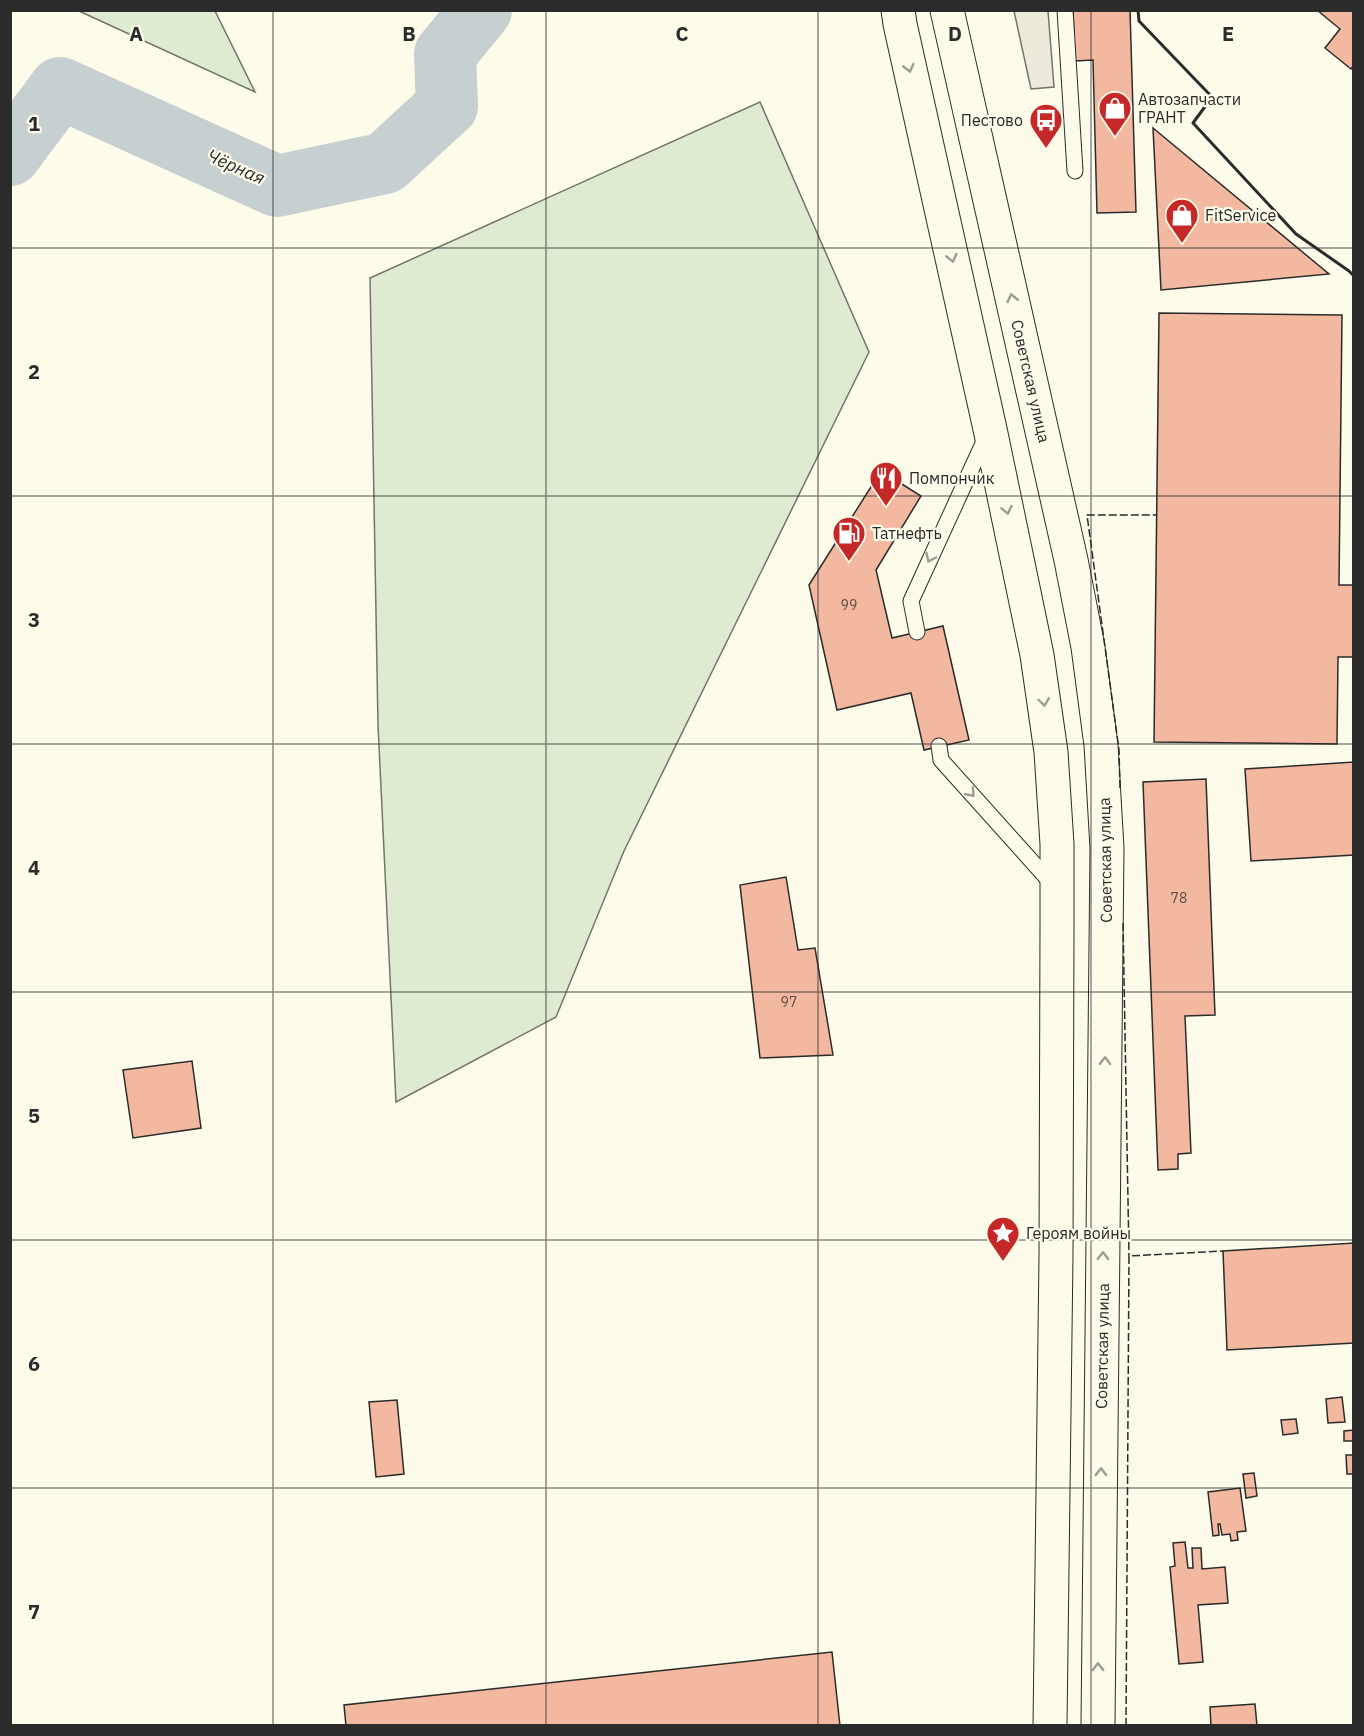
<svg xmlns="http://www.w3.org/2000/svg" width="1364" height="1736" font-family="'IBM Plex Sans',sans-serif">
<style>
.green{fill:#deebd1;stroke:#74746e;stroke-width:1.5}
.parking{fill:#eceadb;stroke:#74746e;stroke-width:1.5}
.lines{fill:none;stroke-linecap:round;stroke-linejoin:round}
.river{stroke:#c7d0d0;stroke-width:62}
.building{fill:#f2b8a0;stroke:#2b2b2b;stroke-width:1.5}
.service-casing{stroke:#2b2b2b;stroke-width:17}
.secondary-casing{stroke:#2b2b2b;stroke-width:35}
.service{stroke:#fdfbea;stroke-width:15}
.secondary{stroke:#fdfbea;stroke-width:33}
.fence{stroke:#2b2b2b;stroke-width:1.5;stroke-dasharray:8 3;stroke-linecap:butt}
.wall{stroke:#2b2b2b;stroke-width:3}
.oneway{stroke:#9e9d94}
.grid{fill:none;stroke:#2b2b2b;stroke-width:1.5;stroke-opacity:0.55}
.labels{text-anchor:middle;stroke-width:4.5;stroke-linejoin:round;paint-order:stroke}
.number-label{font-size:14px;fill:#5d4e48}
.poi-label{font-size:16px;fill:#2b2b2b;stroke:#fdfbea;text-anchor:start}
.street-label{font-size:16px;fill:#2b2b2b;stroke:#fdfbea}
.water-label{font-size:18px;font-style:italic;fill:#2b2b2b;stroke:#fdfbea}
.grid-label{font-size:20px;text-anchor:middle;font-weight:bold;fill:#2b2b2b;stroke:#fdfbea;stroke-width:4.5;stroke-linejoin:round;paint-order:stroke}
</style>
<rect width="100%" height="100%" fill="#fdfbea"/>
<g class="green">
<polygon points="79,11 215,11 255,92"/>
<polygon points="760,102 869,352 624,851 556,1017 396,1102 378,725 370,278"/>
</g>
<polygon class="parking" points="1014,11 1048,11 1054,87 1031,89"/>
<g class="lines">
<polyline class="river" points="10,155 60,88 277,186 385,163 447,106 445,54 481,10"/>
</g>
<g class="building">
<polygon points="1073,10 1130,10 1136,212 1097,213 1093,60 1075,61"/>
<polygon points="1317,10 1354,10 1354,65 1351,69 1325,48 1340,29"/>
<polygon points="1153,128 1329,274 1161,290"/>
<polygon points="1159,313 1342,315 1339,585 1354,585 1354,657 1338,657 1337,744 1154,742"/>
<polygon points="881,471 921,496 876,570 892,638 943,626 969,740 924,750 911,693 837,710 809,585"/>
<polygon points="1354,762 1354,855 1251,861 1245,769"/>
<polygon points="1206,779 1215,1015 1185,1016 1191,1153 1178,1154 1178,1169 1158,1170 1143,782"/>
<polygon points="786,877 798,950 815,948 833,1055 760,1058 740,885"/>
<polygon points="192,1061 201,1128 133,1138 123,1070"/>
<polygon points="1354,1243 1354,1343 1227,1350 1223,1251"/>
<polygon points="1342,1397 1345,1422 1328,1423 1326,1399"/>
<polygon points="397,1400 404,1474 376,1477 369,1402"/>
<polygon points="1296,1419 1298,1433 1283,1435 1281,1420"/>
<polygon points="1354,1430 1354,1441 1344,1441 1344,1431"/>
<polygon points="1346,1455 1354,1455 1354,1474 1347,1474"/>
<polygon points="1254,1473 1257,1496 1246,1498 1243,1474"/>
<polygon points="1240,1488 1246,1531 1237,1532 1238,1540 1231,1541 1230,1534 1222,1535 1220,1524 1218,1524 1219,1535 1213,1536 1208,1492"/>
<polygon points="1185,1542 1188,1568 1193,1568 1192,1548 1201,1548 1202,1569 1225,1567 1228,1603 1198,1605 1203,1662 1179,1664 1170,1567 1175,1566 1173,1543"/>
<polygon points="832,1652 840,1726 346,1726 344,1705"/>
<polygon points="1255,1704 1257,1726 1211,1726 1210,1707"/>
</g>
<g class="lines">
<defs>
<g id="service">
<polyline points="1065,10 1075,171"/>
<polyline points="917,632 911,601 986,437"/>
<polyline points="939,746 941,760 1054,886"/>
</g>
<g id="secondary">
<polyline points="898,10 900,24 990,429 1037,655 1051,752 1057,844 1057,925 1056,1255 1050,1726"/>
<polyline points="947,10 1071,560 1088,647 1101,745 1107,848 1098,1726"/>
</g>
</defs>
<use href="#service" class="service-casing"/>
<use href="#secondary" class="secondary-casing"/>
<use href="#service" class="service"/>
<use href="#secondary" class="secondary"/>
<g class="fence">
<polyline points="1120,788 1119,750 1087,515 1157,515"/>
<polyline points="1123,923 1129,1256"/>
<polyline points="1126,1726 1129,1256 1223,1251"/>
</g>
<polyline class="wall" points="1138,10 1139,21 1212,97 1193,123 1296,234 1349,271 1354,276"/>
</g>
<defs><path id="oneway-chevron" d="M-2-3.5L2.5 0L-2 3.5" fill="none" stroke-width="1.6" stroke-linecap="round" stroke-linejoin="round" transform="scale(1.5)"/></defs>
<g class="oneway">
<use href="#oneway-chevron" transform="translate(909 68) rotate(77)"/>
<use href="#oneway-chevron" transform="translate(952 258) rotate(77)"/>
<use href="#oneway-chevron" transform="translate(1012 298) rotate(-103)"/>
<use href="#oneway-chevron" transform="translate(1007 510) rotate(78)"/>
<use href="#oneway-chevron" transform="translate(930 558) rotate(115)"/>
<use href="#oneway-chevron" transform="translate(1044 702) rotate(82)"/>
<use href="#oneway-chevron" transform="translate(971 793) rotate(48)"/>
<use href="#oneway-chevron" transform="translate(1105 1061) rotate(-89)"/>
<use href="#oneway-chevron" transform="translate(1103 1256) rotate(-89)"/>
<use href="#oneway-chevron" transform="translate(1101 1472) rotate(-89)"/>
<use href="#oneway-chevron" transform="translate(1098 1667) rotate(-89)"/>
</g>
<path class="grid" d="M273,10V1726M546,10V1726M818,10V1726M1091,10V1726M10,248H1354M10,496H1354M10,744H1354M10,992H1354M10,1240H1354M10,1488H1354"/>
<defs>
<symbol id="shop-pin" viewBox="-11 -11 22 30"><path d="M0 17L-7.5 6A9.5 9.5 0 1 1 7.5 6Z" fill="#c62828" stroke="#fdfbea"/><path d="M-5-2.5h2.3a2.7 3.5 0 0 1 5.4 0H5L5.5 6h-11ZM-1.5-2.5h3a1.5 2.3 0 0 0-3 0Z" fill="#fff"/></symbol>
<symbol id="bus-pin" viewBox="-11 -11 22 30"><path d="M0 17L-7.5 6A9.5 9.5 0 1 1 7.5 6Z" fill="#c62828" stroke="#fdfbea"/><path d="M-5-6H5V4H4V6H2V4H-2V6H-4V4H-5ZM-3.5-4V0h7V-4ZM-3.5 1.2v1.5H-2V1.2ZM2 1.2v1.5H3.5V1.2Z" fill="#fff"/></symbol>
<symbol id="restaurant-pin" viewBox="-11 -11 22 30"><path d="M0 17L-7.5 6A9.5 9.5 0 1 1 7.5 6Z" fill="#c62828" stroke="#fdfbea"/><path d="M-5-6h1v4h1v-4h1v4h1v-4h1v5L-1.5 .5V6h-2V.5L-5-1ZM5-6V6H3V1.5H1.5Q1.5-4 5-6Z" fill="#fff"/></symbol>
<symbol id="fuel-pin" viewBox="-11 -11 22 30"><path d="M0 17L-7.5 6A9.5 9.5 0 1 1 7.5 6Z" fill="#c62828" stroke="#fdfbea"/><path d="M-5.5-6h7V0h2V4h1.3V-2.5L3-4.5l.8-.8L6-3V5H2.5V1h-1V6h-7ZM-4.2-4.7v3.2H.2V-4.7Z" fill="#fff"/></symbol>
<symbol id="sight-pin" viewBox="-11 -11 22 30"><path d="M0 17L-7.5 6A9.5 9.5 0 1 1 7.5 6Z" fill="#c62828" stroke="#fdfbea"/><path d="M0-6L1.8-2.2L6-1.7L2.9 1.2L3.7 5.4L0 3.3L-3.7 5.4L-2.9 1.2L-6-1.7L-1.8-2.2Z" fill="#fff"/></symbol>
</defs>
<g fill-rule="evenodd">
<use href="#shop-pin" x="1096" y="89" width="38" height="52"/>
<use href="#bus-pin" x="1027" y="101" width="38" height="52"/>
<use href="#shop-pin" x="1163" y="196" width="38" height="52"/>
<use href="#restaurant-pin" x="867" y="459" width="38" height="52"/>
<use href="#fuel-pin" x="830" y="514" width="38" height="52"/>
<use href="#sight-pin" x="984" y="1214" width="38" height="52"/>
</g>
<g class="labels">
<g class="number-label">
<text x="849" y="610">99</text>
<text x="1179" y="903">78</text>
<text x="789" y="1007">97</text>
</g>
<g class="poi-label">
<text x="1138" y="105">Автозапчасти<tspan x="1138" dy="18">ГРАНТ</tspan></text>
<text x="1023" y="126" text-anchor="end">Пестово</text>
<text x="1205" y="221">FitService</text>
<text x="909" y="484">Помпончик</text>
<text x="872" y="539">Татнефть</text>
<text x="1026" y="1239">Героям войны</text>
</g>
<g class="street-label">
<text transform="translate(1031 381) rotate(77)" y="6">Советская улица</text>
<text transform="translate(1105 860) rotate(-91)" y="6">Советская улица</text>
<text transform="translate(1102 1346) rotate(-89)" y="6">Советская улица</text>
</g>
<g class="water-label">
<text transform="translate(236 167) rotate(24)" y="6">Чёрная</text>
</g>
</g>
<g class="grid-label">
<text x="136" y="41">A</text>
<text x="409" y="41">B</text>
<text x="682" y="41">C</text>
<text x="955" y="41">D</text>
<text x="1228" y="41">E</text>
<text x="34" y="131">1</text>
<text x="34" y="379">2</text>
<text x="34" y="627">3</text>
<text x="34" y="875">4</text>
<text x="34" y="1123">5</text>
<text x="34" y="1371">6</text>
<text x="34" y="1619">7</text>
</g>
<rect width="1364" height="1736" fill="none" stroke="#2b2b2b" stroke-width="24"/>
</svg>
